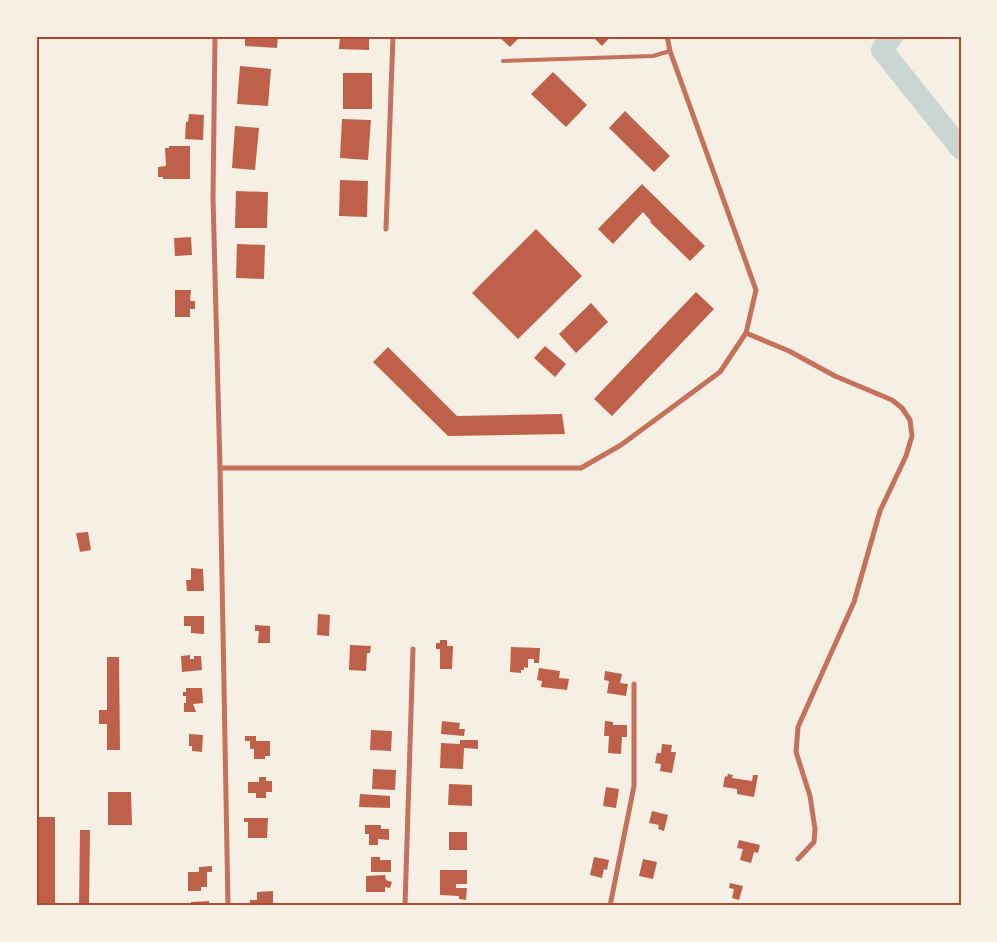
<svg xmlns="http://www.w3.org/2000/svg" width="997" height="942" font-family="Montserrat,sans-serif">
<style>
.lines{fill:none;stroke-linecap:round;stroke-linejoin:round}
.river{stroke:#c9d6d2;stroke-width:22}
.building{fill:#bf614a}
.service{stroke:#c5725c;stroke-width:4}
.minor{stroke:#c5725c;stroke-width:5}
.neatline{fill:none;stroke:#b5482f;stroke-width:2}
</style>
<rect width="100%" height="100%" fill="#f6efe4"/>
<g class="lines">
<polyline class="river" points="892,36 882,50 961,149"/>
</g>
<g class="building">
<polygon points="245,36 278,36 277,48 245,46"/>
<polygon points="340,36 369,36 369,50 339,49"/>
<polygon points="498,36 521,36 510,47"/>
<polygon points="592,36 611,36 602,46"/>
<polygon points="240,66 271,69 268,106 237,104"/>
<polygon points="553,72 587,105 566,127 531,94"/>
<rect x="343" y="73" width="29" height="36"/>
<polygon points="625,111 670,156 654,172 609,128"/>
<polygon points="189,114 204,115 203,140 185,139 186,122 188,122"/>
<polygon points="342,119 371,120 368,160 340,158"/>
<polygon points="235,126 259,128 255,170 232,168"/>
<polygon points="169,146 190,146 190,179 163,179 163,177 158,177 158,167 166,166 165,148 169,148"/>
<polygon points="340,180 368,181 367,217 339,216"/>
<polygon points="642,184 705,246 690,261 650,222 651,221 643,212 613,244 598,229"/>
<polygon points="236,191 268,192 267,228 235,228"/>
<polygon points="536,229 582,276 518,339 472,293"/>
<polygon points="191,237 192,255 175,256 174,238"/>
<polygon points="237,244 265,245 264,279 236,278"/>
<polygon points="175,290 191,290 190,301 195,301 195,309 190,309 190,317 175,317"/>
<polygon points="696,292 714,309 612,416 594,399"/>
<polygon points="591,303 608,322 576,353 559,334"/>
<polygon points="545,346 566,364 555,377 534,358"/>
<polygon points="388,347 457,416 562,414 565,434 448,436 373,362"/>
<polygon points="88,532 91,550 80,552 76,533"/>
<polygon points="191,568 203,569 204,591 187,591 186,580 191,580"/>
<polygon points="318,614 330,615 329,636 317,635"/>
<polygon points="184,616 204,616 204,634 191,633 191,626 184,626"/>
<polygon points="255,625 270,626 270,643 258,643 259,631 255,631"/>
<polygon points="440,640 447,640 447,646 453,646 452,669 440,669 440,649 436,649 436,643 440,643"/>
<polygon points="350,645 371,646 370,653 367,653 366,671 349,670"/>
<polygon points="511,647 540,648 539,663 534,663 534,659 528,659 528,668 524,667 524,670 521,670 521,673 510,672"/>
<polygon points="190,655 190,659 194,659 194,656 201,656 202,670 182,672 181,656"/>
<polygon points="107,657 119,657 120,750 107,750 107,724 99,724 99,710 107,710"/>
<polygon points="539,668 560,671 559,678 569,679 567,690 541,687 542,681 537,680"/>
<polygon points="605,671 622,674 620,683 628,684 626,696 607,693 609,681 604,680"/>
<polygon points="186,688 202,688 203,703 193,704 196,712 184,712 184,703 186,703 186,696 183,696 183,692 186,692"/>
<polygon points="442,721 460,723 459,729 465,729 464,736 441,734"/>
<polygon points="605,721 613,722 613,725 627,725 627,737 622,737 621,754 608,753 609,736 604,736"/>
<polygon points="371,730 392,731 391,751 370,750"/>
<polygon points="189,734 203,735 202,752 192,751 192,746 189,746"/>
<polygon points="245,736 256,736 256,741 270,741 270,756 265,756 265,759 254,759 254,749 250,749 250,741 245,741"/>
<polygon points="460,740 478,740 478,749 464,748 463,769 440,768 441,743 460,744"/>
<polygon points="662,744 672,745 671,752 676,752 672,773 660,771 661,764 655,763 657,753 661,753"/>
<polygon points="373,769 396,770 395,790 372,789"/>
<polygon points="728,774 733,775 732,778 752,781 753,775 758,775 754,797 737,794 737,789 723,787 725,776 727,777"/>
<polygon points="259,777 266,777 266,781 272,781 272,792 266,792 266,798 256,798 256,793 248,793 248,782 259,782"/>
<polygon points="449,784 472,785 472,806 448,805"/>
<polygon points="606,787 619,789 616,808 603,806"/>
<polygon points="108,792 131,792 132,825 108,825"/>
<polygon points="360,794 390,796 390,808 359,807"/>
<polygon points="652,811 668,815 664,831 658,829 659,825 649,823"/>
<rect x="36" y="817" width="19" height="89"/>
<polygon points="244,818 268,818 267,838 248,838 248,822 244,822"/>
<polygon points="365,825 381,825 381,829 389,829 389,840 378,839 378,845 369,845 369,834 365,834"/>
<polygon points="80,830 90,830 89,906 79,906"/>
<rect x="449" y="832" width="18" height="18"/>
<polygon points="739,840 760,845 758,853 754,852 751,863 740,860 743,849 737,848"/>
<polygon points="371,857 380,857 380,860 391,860 391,872 371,872"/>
<polygon points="594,857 609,860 607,870 604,869 602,878 590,875"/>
<polygon points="643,859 657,862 653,879 639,876"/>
<polygon points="212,866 212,872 207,872 207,887 201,887 201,891 188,891 188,872 199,872 199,867"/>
<polygon points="440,870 467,870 467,884 456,884 456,888 467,888 466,900 459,899 459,896 440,895"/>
<polygon points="385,875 386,880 392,882 390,888 385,887 385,892 366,892 366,876"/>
<polygon points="730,883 743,886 739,900 732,898 734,889 729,888"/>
<polygon points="273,891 273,906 250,906 250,900 257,900 257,892"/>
<polygon points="209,901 209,906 191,906 191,902"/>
</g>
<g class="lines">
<polyline class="service" points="503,61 653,56 670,51"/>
<g class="minor">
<polyline points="215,36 213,197 220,468 228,906"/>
<polyline points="386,229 393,36"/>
<polyline points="746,333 789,351 835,376 892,400 902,408 910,420 912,436 906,456 880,511 854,602 798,727 796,752 810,796 815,829 814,842 798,859"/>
<polyline points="220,468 581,468 621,445 720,372 746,333 756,290 670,51 667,36"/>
<polyline points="405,906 413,649"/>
<polyline points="610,906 634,786 634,684"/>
</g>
</g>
<rect width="997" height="942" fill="none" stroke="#f6efe4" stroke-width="75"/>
<rect x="38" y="38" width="922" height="866" class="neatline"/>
</svg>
